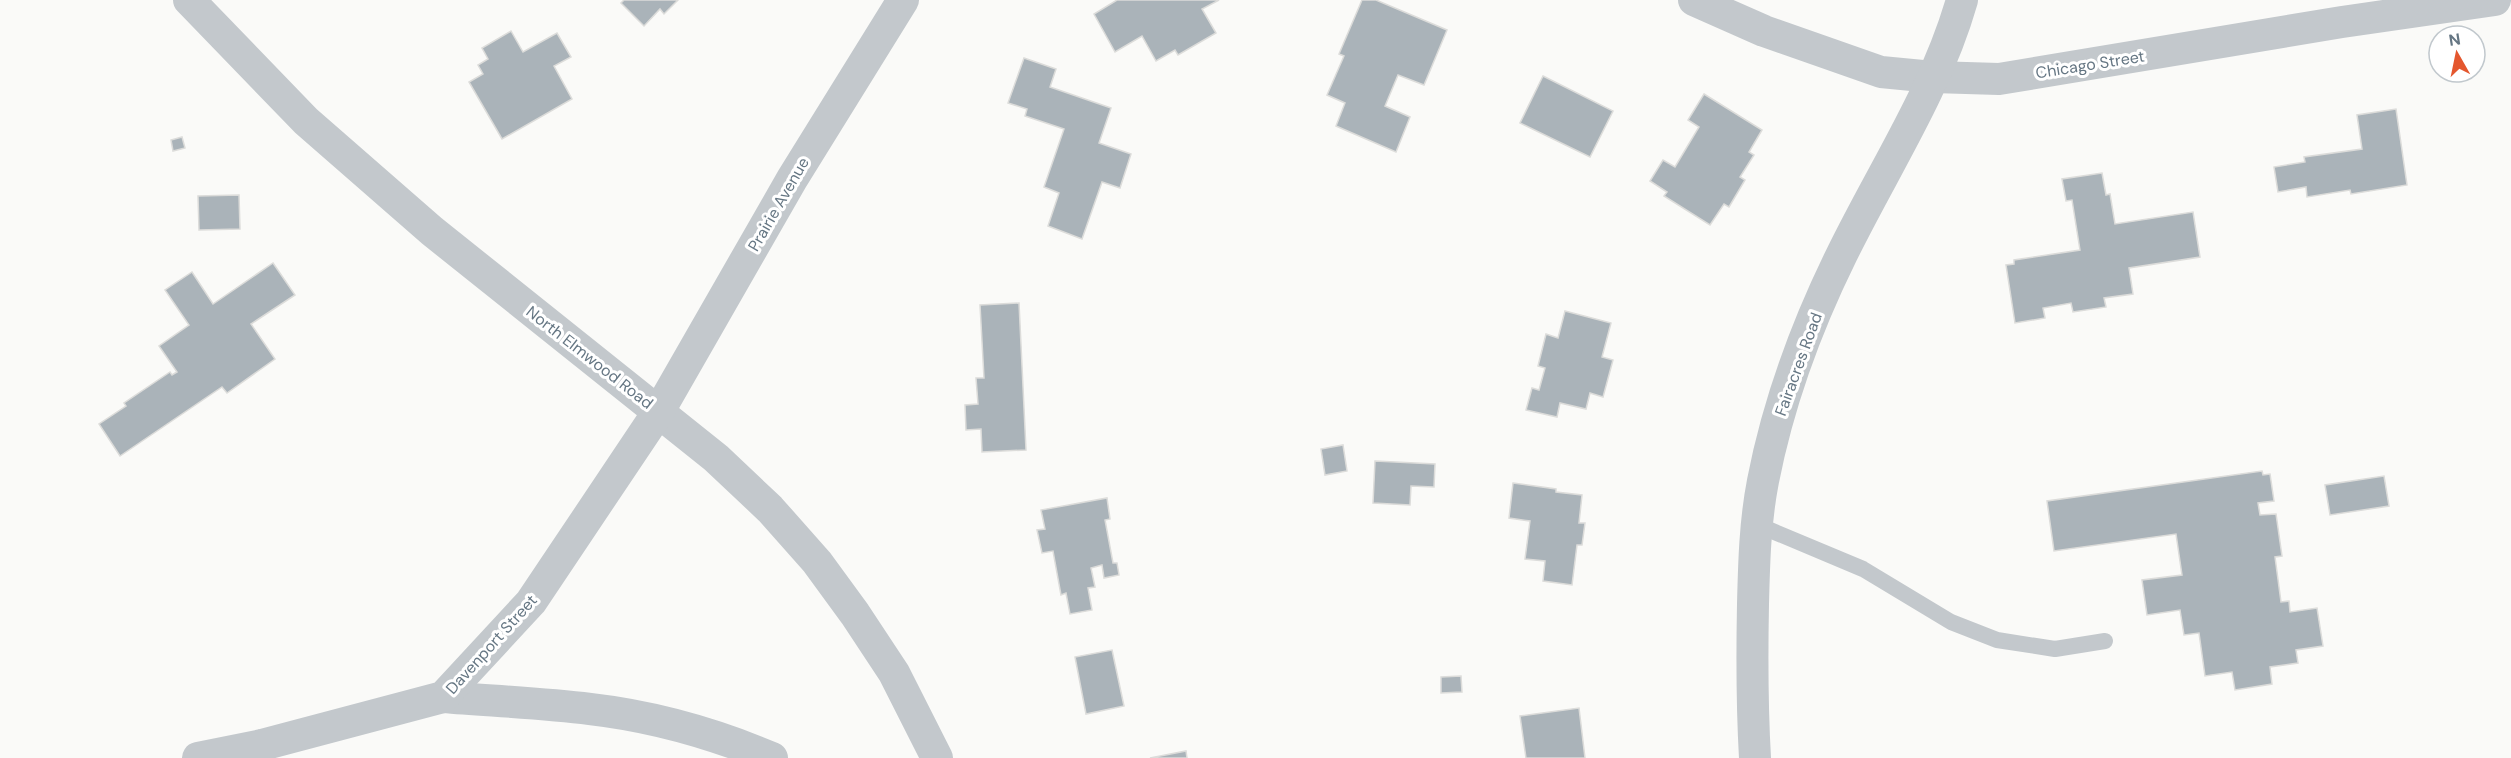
<svg xmlns="http://www.w3.org/2000/svg" width="2511" height="758" font-family="'DM Sans',sans-serif">
<style>
.building{fill:#aab3b9;stroke:#dcdcda;stroke-width:1.5}
.lines{fill:none;stroke-linecap:round;stroke-linejoin:round}
.lane{stroke:#c3c8cc;stroke-width:16}
.street{stroke:#c3c8cc;stroke-width:32}
.labels{text-anchor:middle;stroke-width:6;stroke-linejoin:round;paint-order:stroke}
.street-label{font-size:16px;fill:#657683;stroke:#fff}
</style>
<rect width="100%" height="100%" fill="#fafaf8"/>
<g class="building">
<polygon points="624,0 678,0 664,14 660,9 644,26 621,3"/>
<polygon points="1117,0 1219,0 1202,9 1216,33 1178,55 1175,50 1156,61 1142,36 1115,52 1094,14"/>
<polygon points="1362,0 1376,0 1447,30 1424,85 1398,75 1385,106 1410,117 1396,152 1336,126 1345,103 1327,95 1344,56 1339,54"/>
<polygon points="511,31 523,52 557,33 571,57 554,66 572,99 502,139 469,82 483,74 478,65 488,59 482,48"/>
<polygon points="1024,58 1056,69 1050,87 1111,108 1099,143 1131,154 1120,188 1102,182 1082,239 1048,226 1059,193 1044,187 1064,129 1025,116 1027,109 1008,103"/>
<polygon points="1543,76 1613,111 1590,157 1520,123"/>
<polygon points="1704,94 1762,130 1749,152 1754,155 1740,177 1745,180 1729,207 1724,204 1710,225 1664,196 1667,192 1650,181 1663,160 1675,167 1699,127 1688,120"/>
<polygon points="2396,109 2407,185 2351,194 2350,190 2307,197 2306,187 2278,192 2274,167 2305,162 2304,157 2362,149 2357,115"/>
<polygon points="182,137 185,148 173,151 171,140"/>
<polygon points="2102,173 2106,195 2110,194 2115,224 2193,212 2200,257 2129,268 2133,294 2104,298 2106,307 2073,312 2071,303 2043,308 2045,318 2015,323 2006,265 2014,264 2014,260 2080,250 2072,200 2066,201 2062,179"/>
<polygon points="239,195 240,229 199,230 198,196"/>
<polygon points="273,263 295,295 251,324 275,359 227,393 222,387 120,456 99,424 126,406 124,403 170,372 172,375 177,372 159,346 189,325 165,290 192,272 213,304"/>
<polygon points="1019,303 1026,450 982,452 981,429 966,430 965,405 978,404 976,378 984,378 980,305"/>
<polygon points="1565,311 1611,323 1602,357 1613,360 1603,397 1590,393 1586,409 1560,403 1557,417 1526,410 1532,388 1539,390 1545,368 1538,366 1546,334 1558,338"/>
<polygon points="1343,445 1347,471 1325,475 1321,449"/>
<polygon points="1375,461 1435,464 1434,487 1411,486 1410,505 1373,503"/>
<polygon points="2262,471 2263,475 2270,474 2274,501 2258,503 2260,515 2276,514 2282,556 2275,557 2281,602 2289,601 2290,612 2317,608 2323,646 2296,650 2298,663 2270,667 2272,684 2235,690 2232,672 2205,676 2199,633 2184,635 2180,610 2147,615 2142,580 2182,575 2176,534 2054,551 2047,501"/>
<polygon points="2384,476 2389,506 2330,515 2325,485"/>
<polygon points="1513,483 1556,489 1556,492 1582,495 1579,523 1585,523 1582,545 1577,545 1572,585 1543,581 1545,561 1525,559 1530,521 1509,518"/>
<polygon points="1107,498 1110,519 1105,520 1113,563 1117,563 1119,575 1104,578 1102,565 1091,568 1095,587 1088,588 1092,610 1070,614 1066,593 1061,595 1053,551 1042,553 1037,530 1045,529 1041,510"/>
<polygon points="1112,650 1124,706 1086,714 1075,657"/>
<polygon points="1461,676 1462,692 1441,693 1441,677"/>
<polygon points="1579,708 1585,758 1526,758 1520,716"/>
<polygon points="1186,751 1187,758 1150,758"/>
</g>
<g class="lines">
<polyline class="lane" points="1758,525 1863,569 1951,622 1997,640 2055,649 2105,641"/>
<g class="street">
<polyline points="189,0 306,121 432,231 716,458 770,509 817,562 855,614 894,673 937,758"/>
<polyline points="1694,0 1764,31 1881,72 1933,77 1999,79 2342,22 2495,0"/>
<path d="M443,697C492,701 542,703 590,709C651,716 715,734 772,758"/>
<polyline points="198,758 262,745 443,697 531,602 659,411 792,179 903,0"/>
<path d="M1755,758C1752,706 1752,655 1753,604C1754,563 1755,522 1763,481C1778,404 1807,325 1842,254C1883,170 1936,91 1962,0"/>
</g>
</g>
<g class="labels">
<g class="street-label">
<text transform="translate(2090 64) rotate(-9)" y="6">Chicago Street</text>
<text transform="translate(778 204) rotate(-60)" y="6">Prairie Avenue</text>
<text transform="translate(590 357) rotate(38)" y="6">North Elmwood Road</text>
<text transform="translate(1798 364) rotate(-70)" y="6">Fairacres Road</text>
<text transform="translate(491 644) rotate(-48)" y="6">Davenport Street</text>
</g>
</g>
<g transform="translate(2457 54) rotate(351)"><circle r="28" fill="#ffffff" stroke="#c1c8cd" stroke-width="1.5"/>
<path d="M0-4.5L10 22L0 15L-10 22Z" fill="#e4572e"/>
<text y="-9" font-size="16" font-weight="bold" text-anchor="middle" fill="#657683">N</text>
</g>
</svg>
